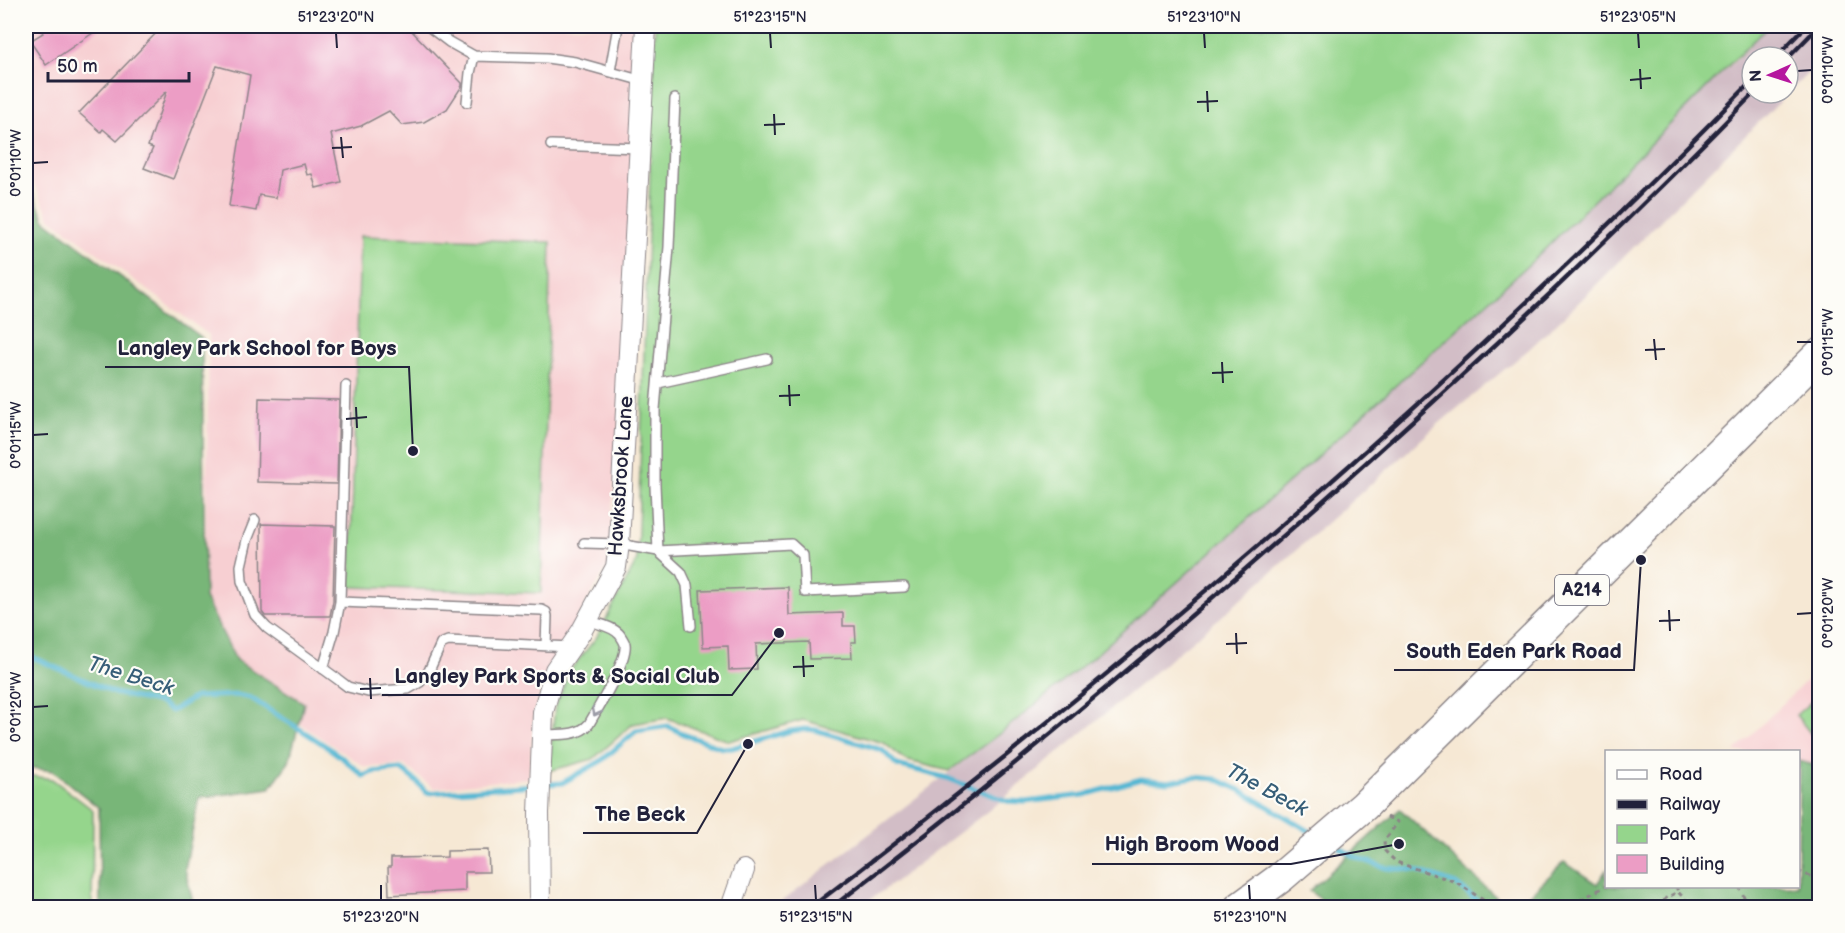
<svg xmlns="http://www.w3.org/2000/svg" width="1845" height="933" font-family="'Balsamiq Sans',sans-serif">
  <rect width="100%" height="100%" fill="#fdfcf7"/>
  <filter id="ink" filterUnits="userSpaceOnUse"><feTurbulence type="fractalNoise" baseFrequency=".0167" numOctaves="2"/><feDisplacementMap in="SourceGraphic" scale="12" xChannelSelector="R" yChannelSelector="G"/><feConvolveMatrix kernelMatrix="1 2 1 2 8 2 1 2 1" color-interpolation-filters="sRGB"/></filter>
  <filter id="wash" filterUnits="userSpaceOnUse"><feTurbulence type="fractalNoise" baseFrequency=".008" numOctaves="4" result="noise"/><feDisplacementMap in="SourceGraphic" scale="24" xChannelSelector="R" yChannelSelector="G"/><feGaussianBlur stdDeviation="1.35" result="paint"/><feColorMatrix in="noise" values="0 0 0 0 0 0 0 0 0 0 0 0 0 0 0 0 0 1.4 0 .05"/><feComposite in="paint" operator="in"/></filter>
  <g filter="url(#wash)">
    <rect width="100%" height="100%" fill="#f6e8d4"/>
    <path fill="#f7cfd2" d="M 26,26 L 649,26 L 608,565 L 548,669 L 534,712 L 529,778 L 434,788 L 404,765 L 365,767 L 249,690 L 203,688 L 209,335 L 50,218 L 26,167 Z
      M 1819,668 L 1819,809 L 1799,792 L 1798,752 L 1734,752 Z"/>
    <path fill="#d2bdc6" fill-rule="evenodd" d="M 1768,26 L 1819,26 L 1819,62 L 1578,303 L 1528,350 L 1442,421 L 1223,615 L 997,804 L 891,885 L 859,907 L 773,908 L 1003,731 L 1099,652 L 1307,466 L 1409,372 L 1738,58 ZM 1752,57 L 1788,57 L 1788,93 L 1752,93 Z"/>
    <path fill="#95d58c" stroke="#5c7c64" stroke-width="1.5" d="M 655,26 L 1768,26 L 1538,256 L 1307,466 L 1099,652 L 1003,731 L 949,771 L 905,760 L 884,743 L 803,720 L 729,741 L 667,718 L 633,724 L 593,759 L 549,771 L 555,706 L 572,668 L 596,638 L 637,560 Z
      M 360,236 L 551,242 L 541,593 L 350,587 Z
      M 1819,695 L 1819,744 L 1796,715 Z
      M 26,775 L 52,779 L 93,810 L 92,907 L 26,907 Z"/>
    <path fill="#78b678" stroke="#4d6c5a" stroke-width="1.5" d="M 26,180 L 45,220 L 202,338 L 205,598 L 236,660 L 304,703 L 289,762 L 270,788 L 199,798 L 185,869 L 194,907 L 100,907 L 99,808 L 53,771 L 26,767 Z
      M 1799,761 L 1813,765 L 1819,774 L 1819,907 L 1517,907 L 1564,862 L 1597,884 L 1606,870 L 1606,886 L 1798,886 Z
      M 1400,809 L 1507,907 L 1332,907 L 1309,891 Z"/>
    <g fill="none" stroke-linecap="round" stroke-linejoin="round">
      <path stroke="#54b7d3" stroke-width="5" d="M 26,656 L 30,656 L 114,693 L 160,703 L 172,711 L 195,697 L 237,695 L 251,698 C 286,722 333,746 363,776 L 373,772 L 401,769 L 417,782 L 427,793 L 562,783 L 601,761 L 636,731 L 668,726 L 686,735 L 722,748 L 732,748 L 790,731 L 805,729 L 816,730 L 882,750 L 897,765 L 947,778 L 1007,801 L 1025,802 L 1084,795 L 1141,779 L 1168,782 L 1194,777 L 1216,779 L 1242,791 L 1316,835
        M 1335,845 L 1355,857 L 1386,868 L 1416,870 L 1456,884 L 1486,908"/>
    </g>
    <g id="blocks">
      <path fill="#ec9dc5" d="M 39,26 L 103,26 L 46,65 L 30,41 L 43,33 Z
        M 163,26 L 407,26 L 462,83 L 462,86 L 447,109 L 424,122 L 402,125 L 389,111 L 361,126 L 331,134 L 341,182 L 316,188 L 312,174 L 307,175 L 304,164 L 280,170 L 276,198 L 259,195 L 256,211 L 229,206 L 250,75 L 217,66 L 173,179 L 144,168 L 153,148 L 148,146 L 167,91 L 117,141 L 103,129 L 101,132 L 79,113 Z
        M 259,398 L 339,400 L 337,484 L 257,482 Z
        M 261,524 L 335,526 L 333,601 L 330,616 L 265,616 L 262,612 Z
        M 788,587 L 789,615 L 843,613 L 843,626 L 855,626 L 856,642 L 851,642 L 852,658 L 810,659 L 809,642 L 756,644 L 757,669 L 729,670 L 728,646 L 703,647 L 700,590 Z
        M 488,850 L 489,872 L 465,872 L 465,891 L 389,895 L 388,867 L 391,867 L 391,858 L 447,857 L 447,851 Z"/>
    </g>
  </g>
  <g filter="url(#ink)">
    <use href="#blocks" fill-opacity="0" stroke="#8c8588" stroke-width="1.5"/>
    <g fill="none" stroke-linecap="round" stroke-linejoin="round">
      <defs>
        <path id="lane" d="M 428,26 L 449,42 L 474,56 L 547,58 L 575,62 L 643,81
          M 610,71 L 618,26
          M 675,99 L 669,247 L 655,409 L 655,485 L 658,551 L 681,572 L 687,585 L 691,626
          M 467,102 L 470,73 L 474,56
          M 551,145 L 640,148
          M 658,383 L 767,359
          M 255,520 L 247,540 L 241,566 L 242,581 L 255,615 L 267,628 L 336,678 L 348,687 L 368,692 L 408,689 L 420,682 L 428,673 L 441,644 L 448,641 L 570,647
          M 584,543 L 619,544 L 658,551 L 791,544 L 803,555 L 805,592 L 904,587
          M 340,602 L 542,610 L 546,612 L 547,616 L 546,646
          M 323,669 L 334,632 L 340,602 L 346,386
          M 542,735 C 558,734 578,737 589,724 C 598,708 628,660 625,644 C 624,641 622,638 620,635 C 613,626 597,624 587,620"/>
        <path id="street" d="M 540,908 L 539,813 L 543,712 L 555,670 L 581,632 L 616,567 L 619,544 L 646,26
          M 731,908 L 744,870"/>
        <path id="primary" d="M 1239,908 L 1280,878 L 1364,806 L 1820,354"/>
      </defs>
      <use href="#lane" stroke="#8c8588" stroke-width="12"/>
      <use href="#street" stroke="#8c8588" stroke-width="22"/>
      <use href="#primary" stroke="#8c8588" stroke-width="33"/>
      <path stroke="#8c8588" stroke-width="3" stroke-dasharray="4.5 4.5" stroke-linecap="butt" d="M 1387,817 L 1398,822 L 1384,841 L 1385,851 L 1396,862 L 1456,882 L 1495,908
        M 1798,871 L 1814,878 L 1820,883
        M 1676,886 L 1678,892
        M 1739,886 L 1749,908
        M 1565,908 L 1606,886
        M 1658,908 L 1666,898 L 1678,892 L 1694,908"/>
      <use href="#lane" stroke="#fff" stroke-width="9"/>
      <use href="#street" stroke="#fff" stroke-width="20"/>
      <use href="#primary" stroke="#fff" stroke-width="30"/>
      <path stroke="#22223b" stroke-width="4.5" d="M 1776,57 L 1806,26
        M 1788,58 L 1819,26
        M 810,908 C 1144,656 1459,380 1752,81
        M 831,908 C 1017,766 1195,616 1369,460 C 1501,342 1630,220 1754,93"/>
    </g>
    <defs><path id="oneway-chevron" d="M-2-3.5L2.5 0L-2 3.5" fill="none" stroke-width="1.6" stroke-linecap="round" stroke-linejoin="round" transform="scale(1.5)"/></defs>
    <use stroke="#9c9ca7" href="#oneway-chevron" transform="translate(596 712) rotate(118)"/>
  </g>
  <path fill="none" stroke="#22223b" stroke-width="2" d="M 336,33 L 337,48M 770,33 L 771,48M 1204,33 L 1205,48M 1638,33 L 1639,48M 1640,69 L 1641,89M 1797,71 L 1812,70M 1630,80 L 1651,78M 1207,91 L 1208,112M 1197,102 L 1218,101M 774,114 L 775,135M 764,125 L 785,124M 341,137 L 343,158M 332,148 L 352,147M 33,163 L 48,162M 1654,339 L 1656,360M 1797,342 L 1812,342M 1645,350 L 1665,349M 1222,362 L 1223,383M 1212,373 L 1233,372M 789,385 L 790,406M 779,396 L 800,395M 356,407 L 357,428M 346,419 L 367,417M 33,435 L 48,434M 1669,610 L 1670,631M 1797,614 L 1812,613M 1659,621 L 1680,620M 1236,633 L 1237,654M 1226,644 L 1247,643M 803,656 L 804,677M 793,667 L 814,666M 370,678 L 371,699M 360,689 L 381,688M 33,707 L 48,706M 381,885 L 381,900M 815,885 L 816,900M 1249,885 L 1250,900"/>
  <g text-anchor="middle" dominant-baseline="central" stroke-width="4.5" stroke-linejoin="round" paint-order="stroke">
    <rect fill="#fdfcf7" stroke="#646373" stroke-width="1.5" x="1555" y="575" width="54" height="30" rx="4.5"/>
    <g font-size="18" font-weight="bold" fill="#22223b">
      <text x="1582" y="590">A214</text>
    </g>
    <g font-size="20" fill="#22223b" stroke="#fdfcf7">
      <text transform="translate(621 476) rotate(-86)">Hawksbrook Lane</text>
    </g>
    <g font-size="21" font-style="italic" fill="#365e78" stroke="#fdfcf7">
      <text transform="translate(131 676) rotate(17)">The Beck</text>
      <text transform="translate(1267 790) rotate(28)">The Beck</text>
    </g>
  </g>
  <path fill="none" stroke="#22223b" stroke-width="2" d="M413 451L409 367H105M1641 560L1634 670H1394M779 633L732 695H382M748 744L697 833H583M1399 844L1291 864H1092"/>
  <g fill="#22223b" stroke="#fdfcf7" stroke-width="2">
    <circle cx="413" cy="451" r="6"/>
    <circle cx="1641" cy="560" r="6"/>
    <circle cx="779" cy="633" r="6"/>
    <circle cx="748" cy="744" r="6"/>
    <circle cx="1399" cy="844" r="6"/>
  </g>
  <g font-size="21" text-anchor="middle" font-weight="bold" fill="#22223b" stroke="#fdfcf7" stroke-width="4.5" stroke-linejoin="round" paint-order="stroke">
    <text x="257" y="355">Langley Park School for Boys</text>
    <text x="1514" y="658">South Eden Park Road</text>
    <text x="557" y="683">Langley Park Sports &amp; Social Club</text>
    <text x="640" y="821">The Beck</text>
    <text x="1192" y="851">High Broom Wood</text>
  </g>
  <rect width="1845" height="933" fill="none" stroke="#fdfcf7" stroke-width="66"/>
  <rect x="1605" y="750" width="195" height="138" fill="#fdfcf7" stroke="#a5a5ac" stroke-width="1.5"/>
  <rect x="1617" y="770" width="30" height="9" fill="#ffffff" stroke="#a5a5ac" stroke-width="1.5"/>
  <text x="1659" y="780" font-size="18" fill="#22223b">Road</text>
  <rect x="1617" y="800" width="30" height="9" fill="#22223b" stroke="#a5a5ac" stroke-width="1.5"/>
  <text x="1659" y="810" font-size="18" fill="#22223b">Railway</text>
  <rect x="1617" y="825" width="30" height="18" fill="#95d58c" stroke="#a5a5ac" stroke-width="1.5"/>
  <text x="1659" y="840" font-size="18" fill="#22223b">Park</text>
  <rect x="1617" y="855" width="30" height="18" fill="#ec9dc5" stroke="#a5a5ac" stroke-width="1.5"/>
  <text x="1659" y="870" font-size="18" fill="#22223b">Building</text>
  <g transform="translate(1770 75) rotate(267)"><circle r="28" fill="#fdfcf7" stroke="#a5a5ac" stroke-width="1.5"/>
  <path d="M0-4.5L10 22L0 15L-10 22Z" fill="#b5179e"/>
  <text y="-9" font-size="16" font-weight="bold" text-anchor="middle" fill="#22223b">N</text>
  </g>
  <path d="M48 72v9h141v-9" fill="none" stroke="#22223b" stroke-width="3"/>
  <text x="57" y="72" font-size="18" fill="#22223b" stroke="#fdfcf7" stroke-width="4.5" paint-order="stroke">50 m</text>
  <rect x="33" y="33" width="1779" height="867" fill="none" stroke="#22223b" stroke-width="2"/>
  <g font-size="15" text-anchor="middle" fill="#22223b">
    <text x="336" y="22">51°23'20"N</text>
    <text x="770" y="22">51°23'15"N</text>
    <text x="1204" y="22">51°23'10"N</text>
    <text x="1638" y="22">51°23'05"N</text>
    <text transform="translate(1828 70) rotate(-90)" y="5">0°01'10"W</text>
    <text transform="translate(16 163) rotate(-90)" y="5">0°01'10"W</text>
    <text transform="translate(1828 342) rotate(-90)" y="5">0°01'15"W</text>
    <text transform="translate(16 435) rotate(-90)" y="5">0°01'15"W</text>
    <text transform="translate(1828 613) rotate(-90)" y="5">0°01'20"W</text>
    <text transform="translate(16 707) rotate(-90)" y="5">0°01'20"W</text>
    <text x="381" y="922">51°23'20"N</text>
    <text x="816" y="922">51°23'15"N</text>
    <text x="1250" y="922">51°23'10"N</text>
  </g>
</svg>
